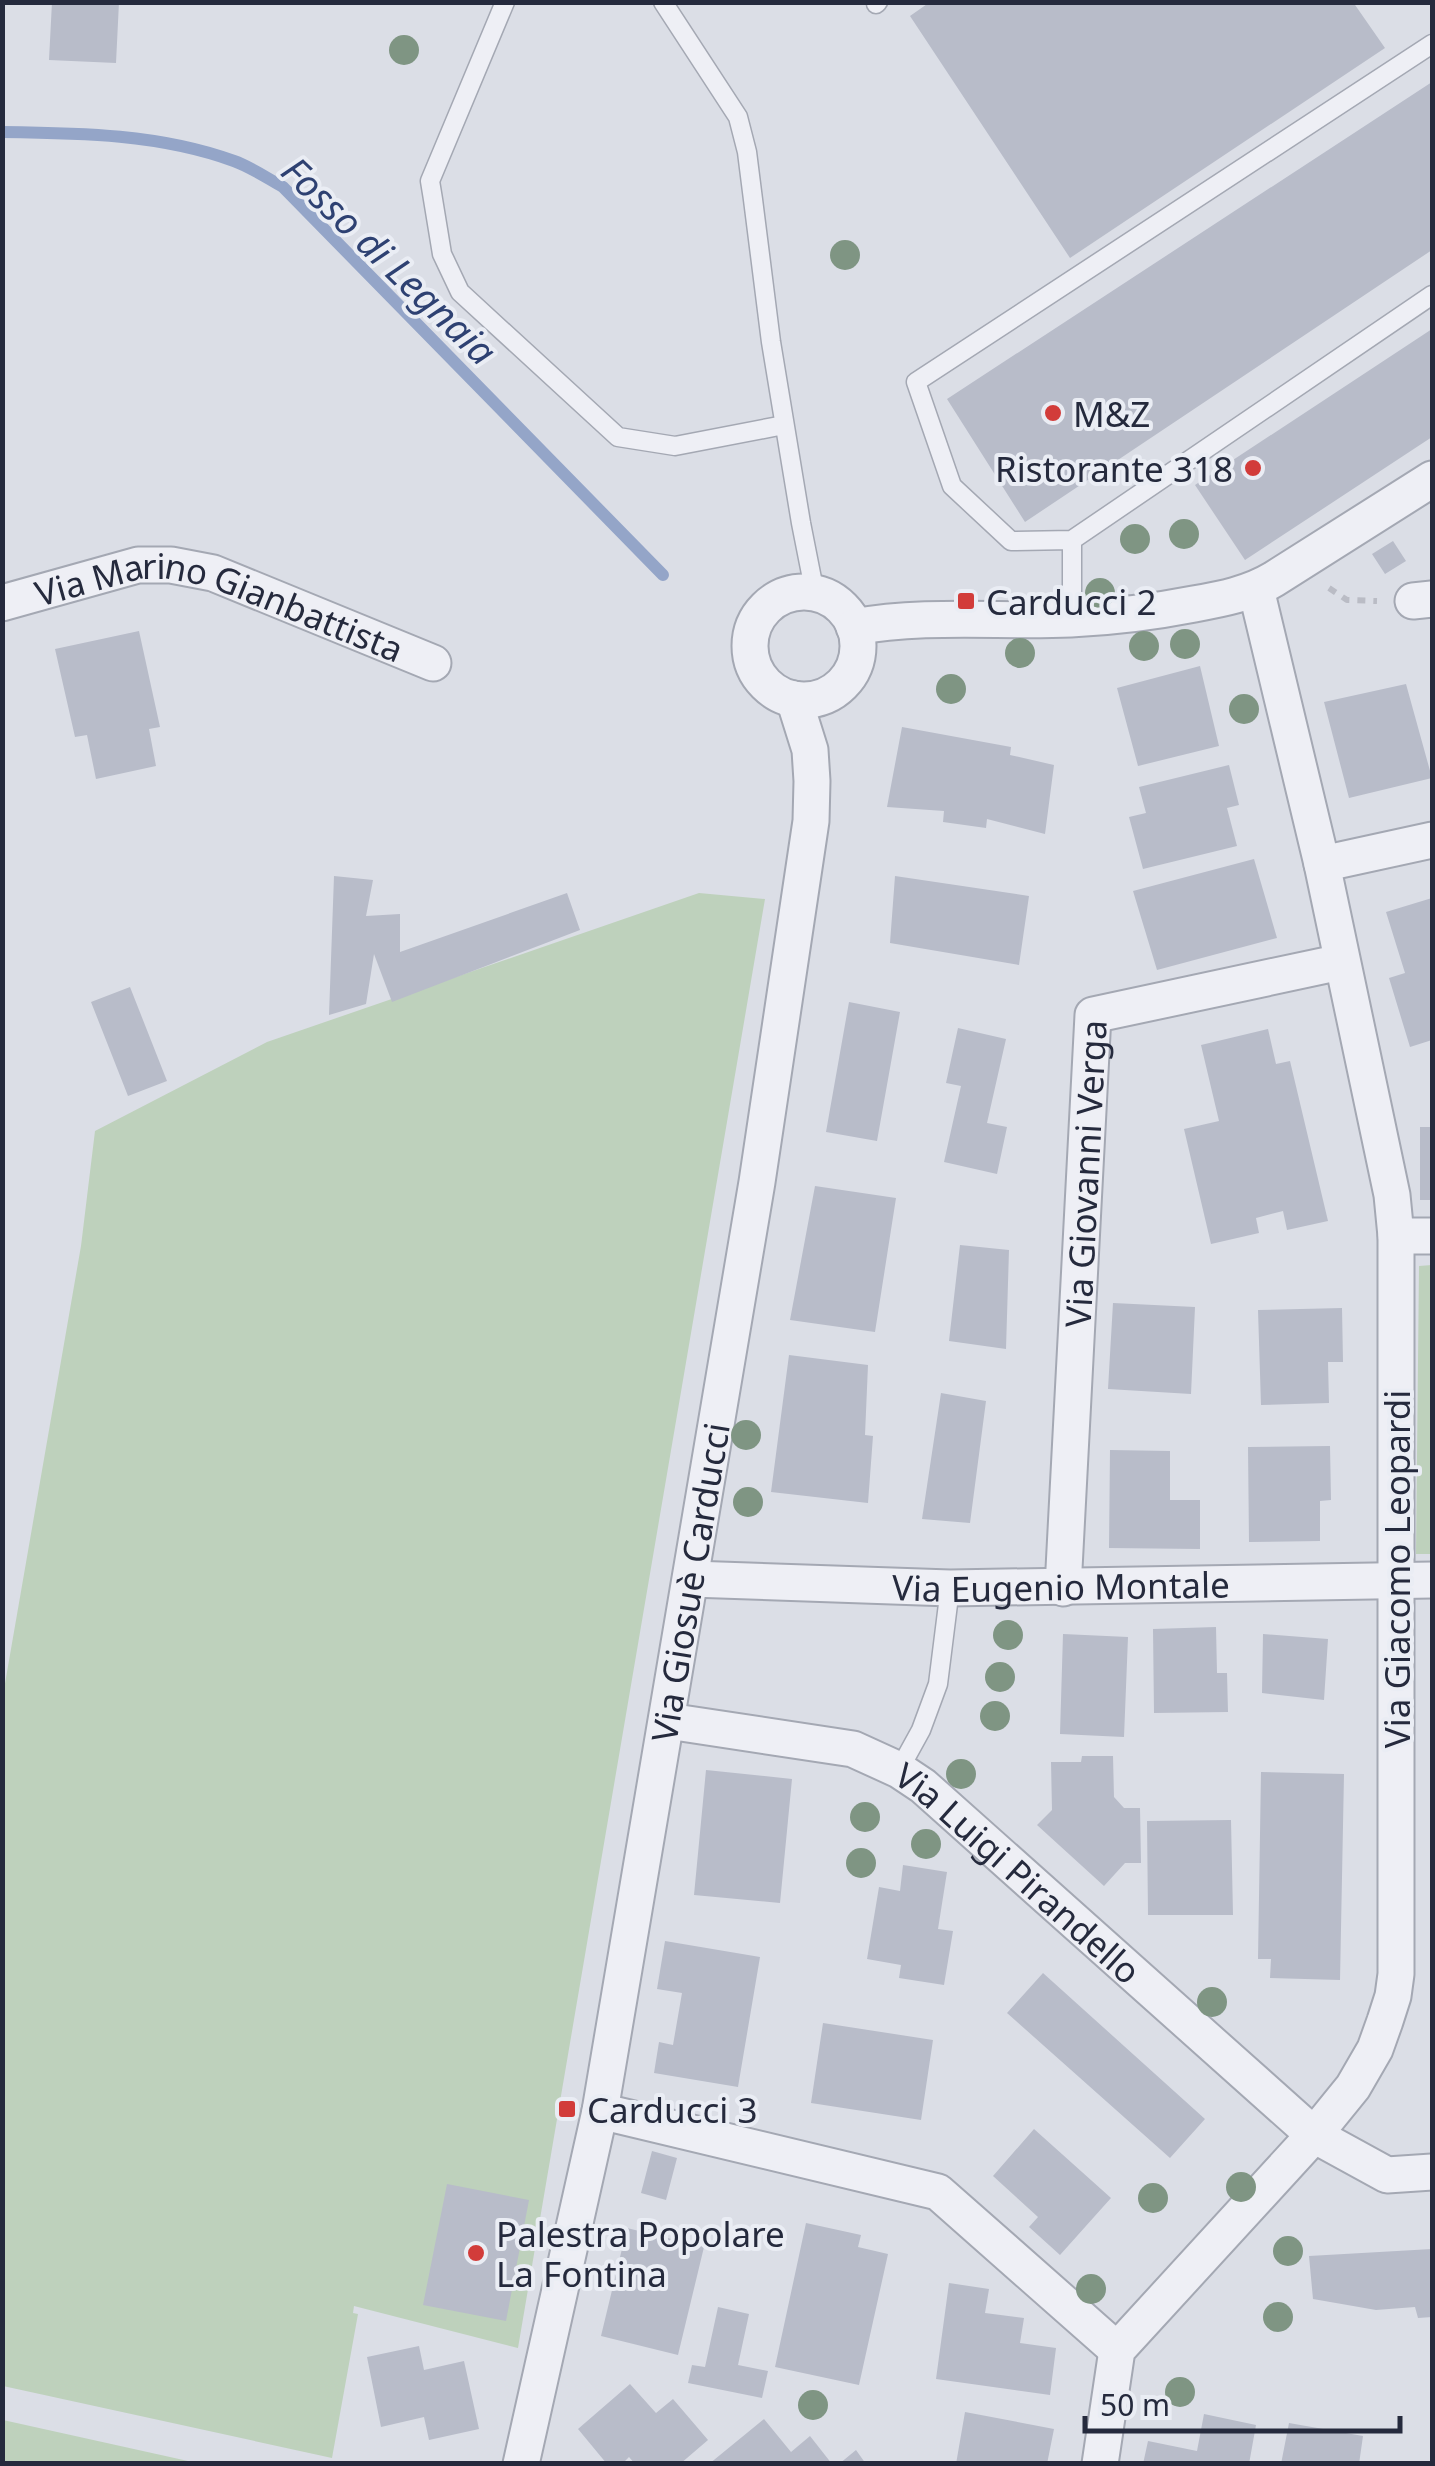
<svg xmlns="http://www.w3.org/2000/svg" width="1435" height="2466" font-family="'Noto Sans',sans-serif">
  <rect width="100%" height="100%" fill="#dbdee6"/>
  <path fill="#bed1bc" d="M 699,893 L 765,899 L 518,2348 L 354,2306 L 353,2313 L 358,2314 L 332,2458 L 3,2386 L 3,1695 L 81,1246 L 95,1131 L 267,1042 Z
    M 1432,1265 L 1432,1554 L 1416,1554 L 1419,1266 Z
    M 3,2420 L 197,2463 L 3,2463 Z"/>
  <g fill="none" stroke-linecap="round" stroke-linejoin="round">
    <path stroke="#94a5c8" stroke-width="12" d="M 2,132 C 81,133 160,134 234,161 C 251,167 267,178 283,187 L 663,575"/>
  </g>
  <path fill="#b8bcc9" d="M 52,2 L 119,2 L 116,63 L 49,60 Z
    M 930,2 L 1353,2 L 1385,48 L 1070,258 L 910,16 Z
    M 1432,82 L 1432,250 L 1025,522 L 947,399 Z
    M 1432,329 L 1432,437 L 1245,560 L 1195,485 Z
    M 1393,541 L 1406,561 L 1385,574 L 1372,554 Z
    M 139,631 L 160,727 L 149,729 L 156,766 L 96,779 L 87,735 L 75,737 L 55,649 Z
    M 1200,666 L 1219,746 L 1138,766 L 1117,688 Z
    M 1406,684 L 1432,778 L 1349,798 L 1324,702 Z
    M 902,727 L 1011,747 L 1010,755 L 1054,765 L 1045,834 L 987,819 L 986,828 L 943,822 L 944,811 L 887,807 Z
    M 1229,765 L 1239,805 L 1227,808 L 1237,846 L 1143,869 L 1129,817 L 1146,813 L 1139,787 Z
    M 1254,859 L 1277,938 L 1157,970 L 1133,891 Z
    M 334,876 L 373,880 L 366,916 L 400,914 L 400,952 L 567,893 L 580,930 L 392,1002 L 374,954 L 366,1004 L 329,1015 Z
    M 895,876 L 1029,896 L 1019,965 L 890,943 Z
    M 1432,898 L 1432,1040 L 1410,1047 L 1389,978 L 1405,973 L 1386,912 Z
    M 130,987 L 167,1081 L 128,1096 L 91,1002 Z
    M 849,1002 L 900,1012 L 877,1141 L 826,1132 Z
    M 958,1028 L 1006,1039 L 987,1123 L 1007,1127 L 997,1174 L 944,1162 L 961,1086 L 946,1083 Z
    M 1268,1029 L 1276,1064 L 1290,1061 L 1328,1221 L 1287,1230 L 1283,1211 L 1256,1218 L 1259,1233 L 1211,1244 L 1184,1129 L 1219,1121 L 1201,1045 Z
    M 1420,1127 L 1432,1127 L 1432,1200 L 1420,1200 Z
    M 815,1186 L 896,1198 L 875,1332 L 790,1320 Z
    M 960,1245 L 1009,1250 L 1006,1349 L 949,1341 Z
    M 1113,1303 L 1195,1307 L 1191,1394 L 1108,1389 Z
    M 1342,1308 L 1343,1362 L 1328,1362 L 1329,1403 L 1261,1405 L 1258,1310 Z
    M 789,1355 L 868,1365 L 865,1435 L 873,1436 L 868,1503 L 771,1492 Z
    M 941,1393 L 986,1401 L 970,1523 L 922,1519 Z
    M 1330,1446 L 1331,1500 L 1320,1501 L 1320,1541 L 1249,1542 L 1248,1447 Z
    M 1110,1450 L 1170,1451 L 1170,1500 L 1200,1500 L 1200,1549 L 1109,1548 Z
    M 1216,1627 L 1217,1673 L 1227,1673 L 1228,1712 L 1154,1713 L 1153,1629 Z
    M 1063,1634 L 1128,1637 L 1124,1737 L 1060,1734 Z
    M 1263,1634 L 1328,1639 L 1324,1700 L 1262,1693 Z
    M 1082,1756 L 1113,1756 L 1114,1797 L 1124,1808 L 1140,1808 L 1141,1863 L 1125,1863 L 1104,1886 L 1037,1825 L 1052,1810 L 1051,1762 L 1081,1762 Z
    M 706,1770 L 792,1779 L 780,1903 L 694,1895 Z
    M 1261,1772 L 1344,1774 L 1340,1980 L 1270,1978 L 1271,1959 L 1258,1959 Z
    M 1231,1820 L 1233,1915 L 1148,1915 L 1147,1821 Z
    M 903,1865 L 947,1872 L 938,1929 L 953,1931 L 944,1985 L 899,1978 L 901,1965 L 867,1959 L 879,1887 L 900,1891 Z
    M 665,1941 L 760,1957 L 738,2087 L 654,2073 L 659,2042 L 673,2045 L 682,1993 L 657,1989 Z
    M 1043,1973 L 1205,2119 L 1170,2158 L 1007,2013 Z
    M 823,2023 L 933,2040 L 921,2120 L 811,2103 Z
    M 1034,2129 L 1111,2198 L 1060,2255 L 1029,2227 L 1038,2217 L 993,2176 Z
    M 652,2151 L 677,2158 L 666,2200 L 641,2193 Z
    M 447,2184 L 529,2200 L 506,2321 L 423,2305 Z
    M 806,2223 L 861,2235 L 858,2247 L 888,2254 L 859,2385 L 775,2367 Z
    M 627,2228 L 704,2247 L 678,2355 L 601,2336 Z
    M 1432,2249 L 1432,2317 L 1418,2318 L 1415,2307 L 1376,2310 L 1313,2299 L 1309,2256 Z
    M 949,2283 L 989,2289 L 985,2313 L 1024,2318 L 1020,2343 L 1056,2348 L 1050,2395 L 936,2379 Z
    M 718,2307 L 749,2314 L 738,2365 L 768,2371 L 762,2398 L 688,2383 L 692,2365 L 705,2367 Z
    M 419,2346 L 424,2370 L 464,2361 L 479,2429 L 429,2440 L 424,2417 L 381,2427 L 367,2357 Z
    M 630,2384 L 656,2413 L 673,2399 L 708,2440 L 680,2464 L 635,2464 L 629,2457 L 622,2464 L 607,2464 L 578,2429 Z
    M 965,2412 L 1054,2429 L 1047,2464 L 956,2464 Z
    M 1204,2414 L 1256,2425 L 1249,2464 L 1143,2464 L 1148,2441 L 1197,2451 Z
    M 764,2419 L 791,2452 L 810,2436 L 832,2464 L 709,2464 Z
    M 1289,2423 L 1363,2436 L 1359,2464 L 1281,2464 Z
    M 856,2450 L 866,2464 L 839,2464 Z"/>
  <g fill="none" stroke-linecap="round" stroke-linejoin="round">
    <defs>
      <path id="lane" d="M 505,2 L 430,181 L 442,254 L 460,292 L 618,437 L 675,446 L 784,425
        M 663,2 L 738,117 L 747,152 L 771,342 L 801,523 L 815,594
        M 876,4 L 878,2
        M 1432,44 L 916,382 L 952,486 L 1011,541 L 1072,540 L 1432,295
        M 1072,540 L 1072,619
        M 899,1770 L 921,1730 L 938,1684 L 950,1588"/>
      <g id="street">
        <circle cx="804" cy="646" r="54"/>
        <path d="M 1413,601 L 1432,599"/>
        <path id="s1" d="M 2,603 L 138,565 L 171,565 L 213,573 L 433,663"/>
        <path d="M 854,627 C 926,614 999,622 1071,619 C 1112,617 1153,612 1194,604 C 1222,599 1249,594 1274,579 L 1432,479"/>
        <path d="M 1322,864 L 1432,840"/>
        <path d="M 1396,1236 L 1432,1236"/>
        <path id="s2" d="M 691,1579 L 950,1588 L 1432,1580"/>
        <path id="s3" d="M 1063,1588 L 1093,1015 L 1341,962"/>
        <path id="s4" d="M 668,1721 L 853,1749 L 899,1770 L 923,1786 L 1314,2135 L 1387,2175 L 1432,2172"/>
        <path d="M 600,2111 L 938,2192 L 1117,2350"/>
        <path id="s5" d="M 521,2464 L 600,2111 L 757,1182 L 811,821 L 812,781 L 810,750 L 794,699"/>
        <path d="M 1100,2464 L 1117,2350 L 1314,2135 L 1353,2087 L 1375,2049 L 1385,2021 L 1393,1996 L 1396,1974 L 1396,1236 L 1392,1195 L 1322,864 L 1256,589"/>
      </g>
    </defs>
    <use href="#lane" stroke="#a4a8b3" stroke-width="21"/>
    <use href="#street" stroke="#a4a8b3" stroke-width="39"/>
    <path stroke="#babcc5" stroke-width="6" stroke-dasharray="8 8" stroke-linecap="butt" d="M 1329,588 L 1347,600 L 1377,601"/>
    <use href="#lane" stroke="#eeeff5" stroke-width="18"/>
    <use href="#street" stroke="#eeeff5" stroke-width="35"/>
  </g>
  <g fill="#7f9583">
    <circle cx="404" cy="50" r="15"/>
    <circle cx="845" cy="255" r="15"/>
    <circle cx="1184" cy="534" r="15"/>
    <circle cx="1135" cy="539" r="15"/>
    <circle cx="1100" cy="593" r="15"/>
    <circle cx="1185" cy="644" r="15"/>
    <circle cx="1144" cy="646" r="15"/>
    <circle cx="1020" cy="653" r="15"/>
    <circle cx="951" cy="689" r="15"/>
    <circle cx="1244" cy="709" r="15"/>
    <circle cx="746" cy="1435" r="15"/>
    <circle cx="748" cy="1502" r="15"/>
    <circle cx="1008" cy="1635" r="15"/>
    <circle cx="1000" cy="1677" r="15"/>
    <circle cx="995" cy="1716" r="15"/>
    <circle cx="961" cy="1774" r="15"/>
    <circle cx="865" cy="1817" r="15"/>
    <circle cx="926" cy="1844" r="15"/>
    <circle cx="861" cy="1863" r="15"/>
    <circle cx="1212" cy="2002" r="15"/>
    <circle cx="1241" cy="2187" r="15"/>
    <circle cx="1153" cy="2198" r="15"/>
    <circle cx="1288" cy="2251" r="15"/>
    <circle cx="1091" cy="2289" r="15"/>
    <circle cx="1278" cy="2317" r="15"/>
    <circle cx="1180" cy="2392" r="15"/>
    <circle cx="813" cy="2405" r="15"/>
  </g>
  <g fill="#d23c3a" stroke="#eaedf4" stroke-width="4">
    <circle cx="1053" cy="413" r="10"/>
    <circle cx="1253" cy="468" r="10"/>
    <rect x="956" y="591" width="20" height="20" rx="5"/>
    <rect x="557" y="2099" width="20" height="20" rx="5"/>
    <circle cx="476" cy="2253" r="10"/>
  </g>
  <g text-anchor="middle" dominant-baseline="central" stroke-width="8" stroke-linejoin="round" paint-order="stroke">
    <g font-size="35" fill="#252a3d" stroke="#eaedf4" text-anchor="start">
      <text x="1073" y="413">M&amp;Z</text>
      <text x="1233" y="468" text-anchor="end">Ristorante 318</text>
      <text x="986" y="601">Carducci 2</text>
      <text x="587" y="2109">Carducci 3</text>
      <text x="496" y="2233">Palestra Popolare<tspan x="496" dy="40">La Fontina</tspan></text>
    </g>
    <g font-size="35" fill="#252a3d" stroke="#eaedf4">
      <text stroke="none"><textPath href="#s1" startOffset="228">Via Marino Gianbattista</textPath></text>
      <text stroke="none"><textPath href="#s3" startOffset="415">Via Giovanni Verga</textPath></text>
      <text transform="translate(1396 1569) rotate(-90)">Via Giacomo Leopardi</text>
      <text stroke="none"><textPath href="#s5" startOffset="898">Via Giosuè Carducci</textPath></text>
      <text stroke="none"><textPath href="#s2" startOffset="370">Via Eugenio Montale</textPath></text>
      <text stroke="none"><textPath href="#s4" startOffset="395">Via Luigi Pirandello</textPath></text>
    </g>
    <g font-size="38" font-style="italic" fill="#2e4172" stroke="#eaedf4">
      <text transform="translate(390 260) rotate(44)">Fosso di Legnaia</text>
    </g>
  </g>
  <rect width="1435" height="2466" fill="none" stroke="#252a3d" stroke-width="10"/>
  <path d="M1085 2416v15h315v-15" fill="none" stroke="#252a3d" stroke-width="5"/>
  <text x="1100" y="2416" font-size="30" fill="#252a3d" stroke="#eaedf4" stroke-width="8" paint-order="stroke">50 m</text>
</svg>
